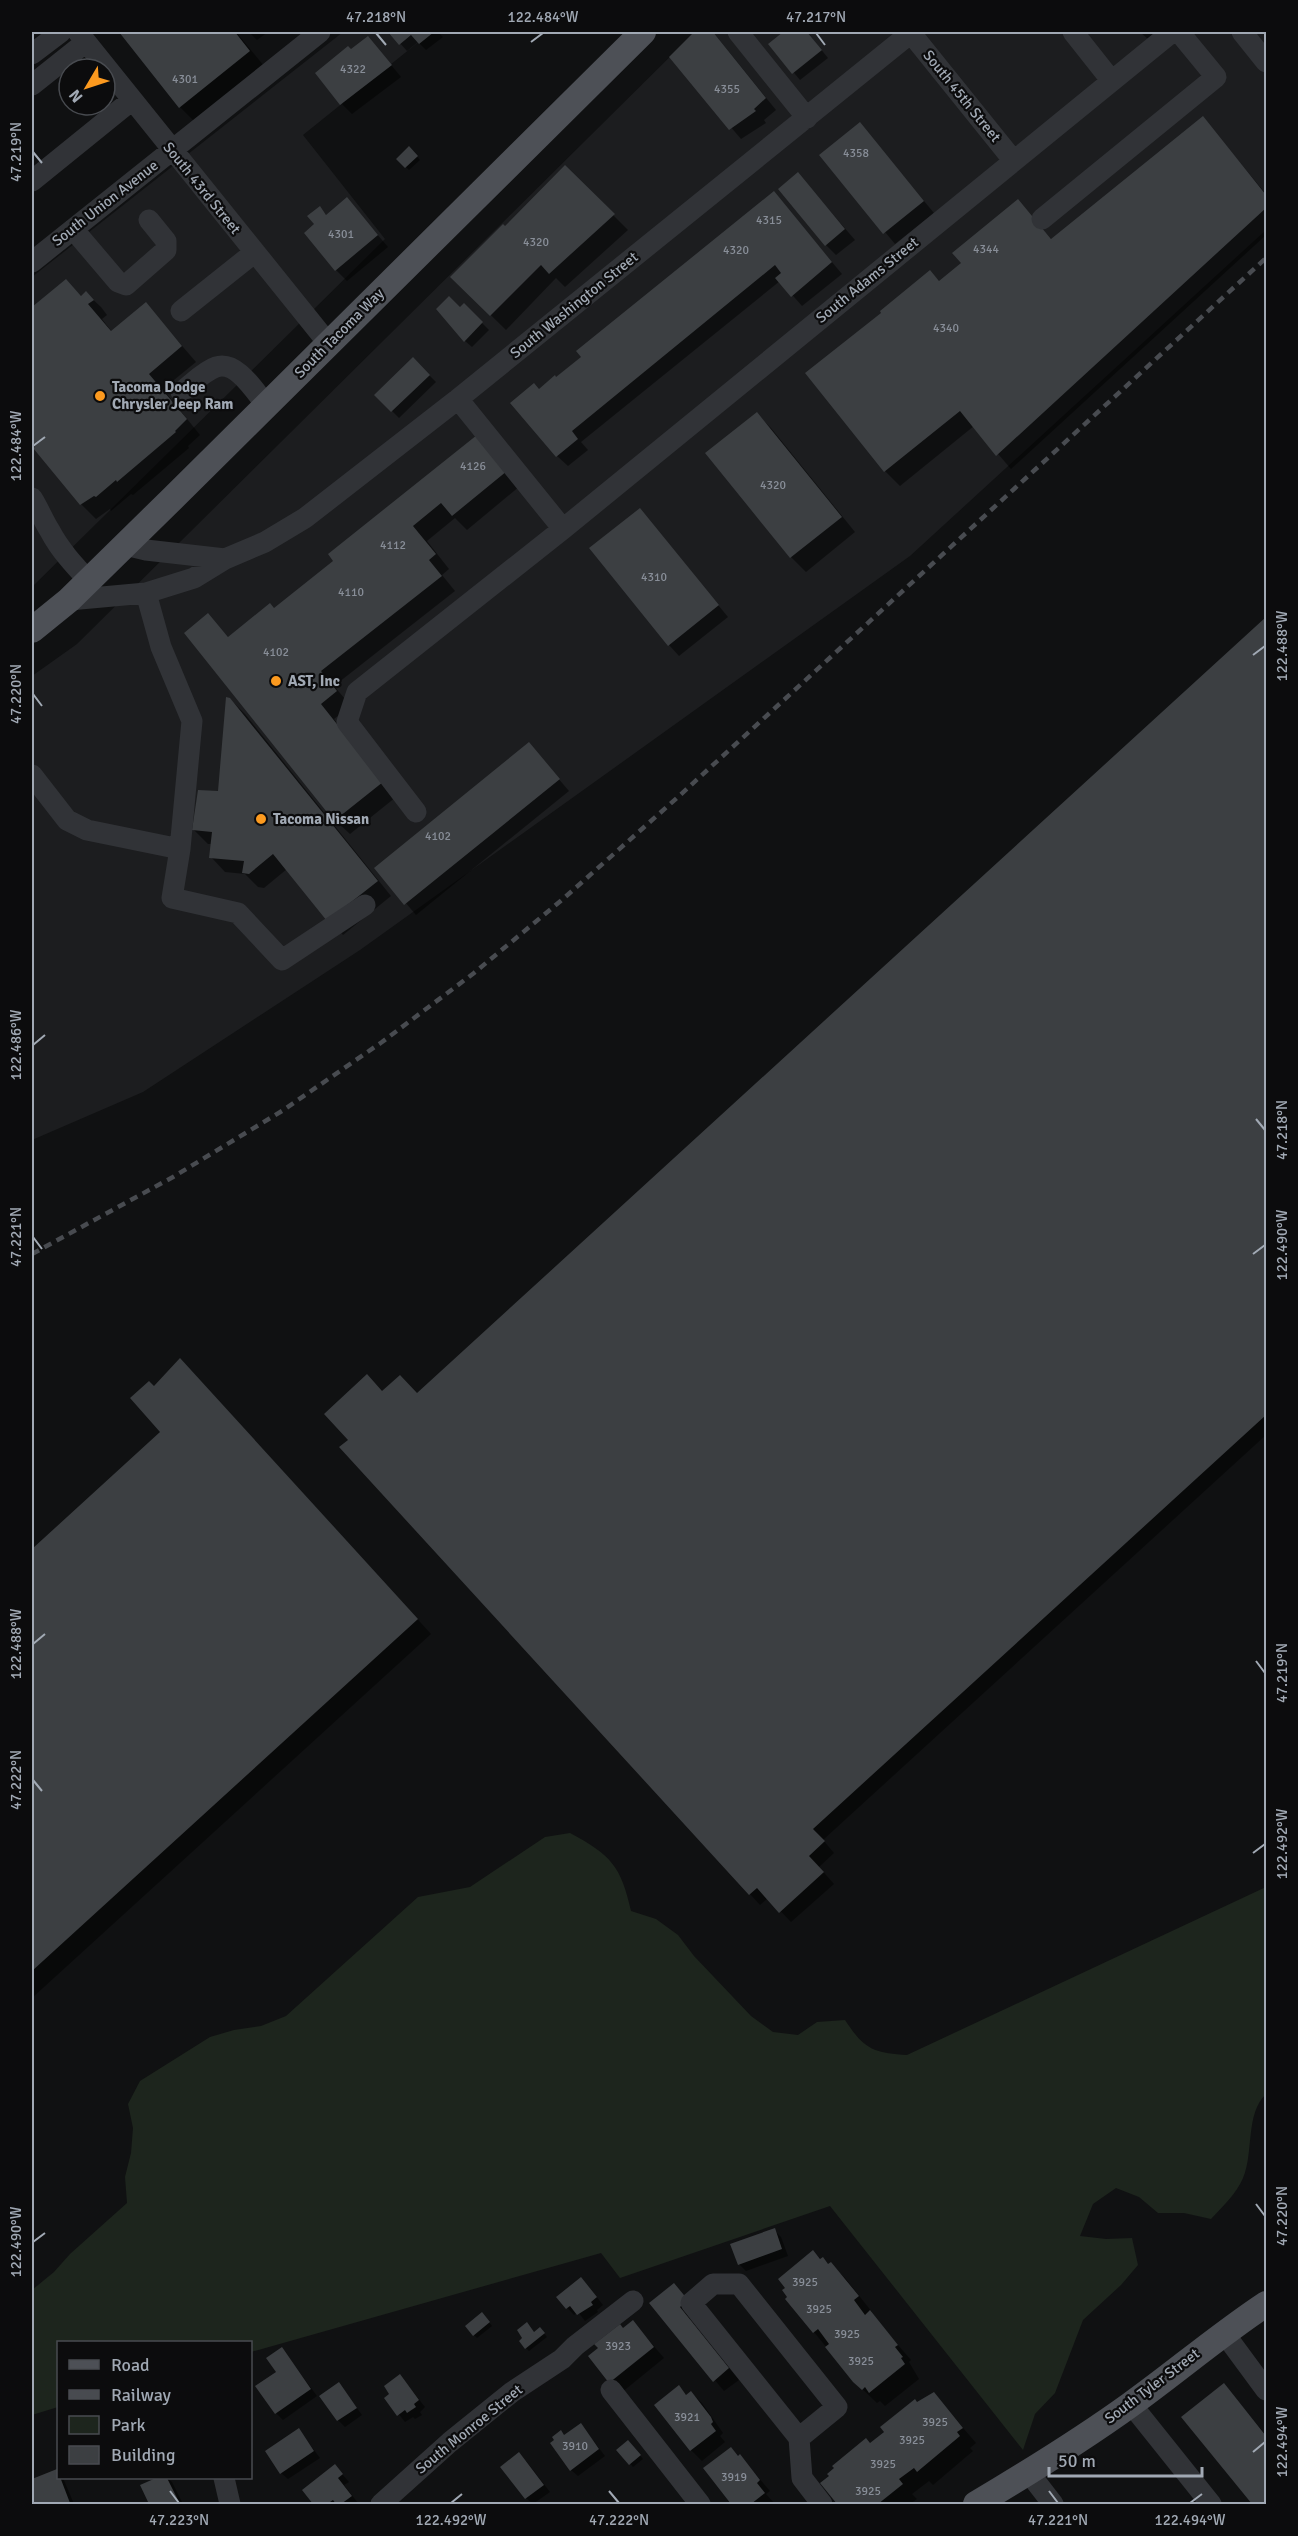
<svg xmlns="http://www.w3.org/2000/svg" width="1298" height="2536" font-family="Signika,sans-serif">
  <rect width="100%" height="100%" fill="#101112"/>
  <path fill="#1c1d1f" d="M 343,32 L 431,32 L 303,135 L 385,239 L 32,587 L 32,277 Z
    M 695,32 L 1266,32 L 1266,230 L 910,556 L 360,950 L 143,1092 L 32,1140 L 32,676 L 77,644 Z"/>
  <path fill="#1d251d" d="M 570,1833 C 611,1855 621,1866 631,1911 L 656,1919 L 678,1935 L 694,1956 L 751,2016 L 773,2032 L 798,2035 L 817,2022 L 845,2020 C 864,2049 873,2053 907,2055 L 1266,1887 L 1266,2094 C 1245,2114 1254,2153 1243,2178 C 1237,2193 1222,2207 1211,2219 L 1184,2213 L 1158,2213 L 1139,2197 L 1116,2188 L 1093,2204 L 1080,2236 L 1106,2239 L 1132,2238 L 1138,2265 L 1121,2285 L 1083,2320 L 1055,2393 L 1035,2414 L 1023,2450 L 830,2206 L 620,2278 L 601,2253 L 251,2352 L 250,2342 L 58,2342 L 58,2407 L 32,2415 L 32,2290 L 54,2272 L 70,2254 L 127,2203 L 125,2177 L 131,2153 L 133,2128 L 128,2104 L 140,2081 L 210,2037 L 234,2030 L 261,2026 L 286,2016 L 418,1897 L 470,1887 L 545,1837 Z"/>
  <path fill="#0007" d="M 120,32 L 236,32 L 264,66 L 194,121 L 180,107 Z
    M 249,32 L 268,32 L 257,40 Z
    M 390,32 L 438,32 L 443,37 L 426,50 L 418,42 L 407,51 Z
    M 696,32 L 713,32 L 776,110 L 764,120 L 766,123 L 741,139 L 671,57 Z
    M 786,32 L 807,32 L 828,58 L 800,80 L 770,44 Z
    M 1140,32 L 1158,32 L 1149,40 Z
    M 378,49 L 401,77 L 352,114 L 342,104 Z
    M 1203,118 L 1266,194 L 1266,235 L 1011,469 L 974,426 L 900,486 L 885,471 L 807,373 L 883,313 L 930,272 L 940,282 L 963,263 L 1018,201 L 1052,240 Z
    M 860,124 L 934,213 L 895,244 L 821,155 Z
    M 409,148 L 420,160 L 409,170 L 398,159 Z
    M 565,167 L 628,230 L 565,287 L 556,278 L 506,330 L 452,277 L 505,228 Z
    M 798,174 L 855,240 L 836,255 L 826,245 Z
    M 774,193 L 842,274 L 802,306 L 780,281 L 581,442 L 588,450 L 568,466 L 557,456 L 539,390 L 583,357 Z
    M 347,199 L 388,247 L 347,281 L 336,270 L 316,224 L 319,208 L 327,216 Z
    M 66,281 L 82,297 L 86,293 L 101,307 L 107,315 L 102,319 L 112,332 L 146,304 L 196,362 L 163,389 L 200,435 L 188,446 L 189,448 L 133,495 L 131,494 L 111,511 L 110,509 L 96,519 L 81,504 L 32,441 L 32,309 Z
    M 464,305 L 489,330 L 472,347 L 465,341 L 460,309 Z
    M 413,359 L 436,382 L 399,418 L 376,395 Z
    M 757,414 L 771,428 L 855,532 L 806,572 L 791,557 L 707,454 Z
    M 477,437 L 520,486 L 467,530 L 455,518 L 427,541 L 449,569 L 442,575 L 455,591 L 334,686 L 351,706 L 334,719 L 396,797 L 350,834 L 335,820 L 208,615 L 229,638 L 274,610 L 335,561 Z
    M 640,510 L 728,617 L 679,656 L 669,645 Z
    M 1266,619 L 1266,1435 L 823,1840 L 834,1853 L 819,1867 L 834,1884 L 791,1922 L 768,1898 L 760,1905 L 750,1894 L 350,1440 L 383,1392 L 417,1395 Z
    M 230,699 L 245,714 L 391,896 L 343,935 L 287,869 L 264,888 L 258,887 L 245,874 L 225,872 L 211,857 L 212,844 L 208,844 L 193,829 L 219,793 Z
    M 529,744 L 569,791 L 416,915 L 376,868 Z
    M 194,1374 L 431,1634 L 32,1998 L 32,1551 L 162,1432 L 154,1387 Z
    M 774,2230 L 781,2237 L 788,2256 L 746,2271 L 739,2264 Z
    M 813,2252 L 829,2266 L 831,2264 L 845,2278 L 872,2312 L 870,2313 L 911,2360 L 909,2362 L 919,2379 L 885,2406 L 880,2401 L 877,2403 L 854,2381 L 787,2299 Z
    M 674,2285 L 698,2312 L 689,2319 L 739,2380 L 724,2391 L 651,2304 Z
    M 588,2286 L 603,2305 L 597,2310 L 598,2312 L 585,2321 L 578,2312 L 574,2315 L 558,2298 Z
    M 485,2317 L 492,2326 L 477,2338 L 474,2335 Z
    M 633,2322 L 664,2358 L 621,2393 L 610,2382 L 623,2330 Z
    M 540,2329 L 547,2337 L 529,2351 L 526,2348 Z
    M 282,2349 L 317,2396 L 283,2420 L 276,2413 L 278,2373 Z
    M 406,2383 L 425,2407 L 420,2412 L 422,2415 L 415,2419 L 413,2417 L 405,2422 L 386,2398 Z
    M 339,2384 L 362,2415 L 345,2427 L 338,2420 Z
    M 1224,2385 L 1266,2435 L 1266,2504 L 1254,2504 L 1183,2417 Z
    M 679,2387 L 687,2396 L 691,2393 L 702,2403 L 723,2433 L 720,2436 L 725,2442 L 702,2461 L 691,2450 Z
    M 934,2394 L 976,2443 L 970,2448 L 973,2451 L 933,2485 L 929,2481 L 912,2494 L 917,2499 L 910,2504 L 839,2504 L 822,2484 L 917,2404 Z
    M 581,2425 L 605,2456 L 578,2476 L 571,2470 Z
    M 299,2430 L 320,2458 L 288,2479 L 281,2473 Z
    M 631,2445 L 643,2459 L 633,2467 L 619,2450 Z
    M 740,2456 L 770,2491 L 766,2494 L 775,2504 L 733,2504 L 705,2469 Z
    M 526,2461 L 550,2492 L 533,2504 L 526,2498 Z
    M 335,2466 L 349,2482 L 344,2485 L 358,2503 L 356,2504 L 315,2504 L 304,2490 Z
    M 56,2471 L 58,2478 L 63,2478 L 74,2504 L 32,2504 L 32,2481 Z
    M 159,2478 L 167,2478 L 172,2482 L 183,2504 L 152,2504 L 142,2486 Z"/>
  <path fill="#3c3f42" d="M 119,32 L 235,32 L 250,51 L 179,108 Z
    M 388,32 L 434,32 L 419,44 L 411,35 L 399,45 Z
    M 694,32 L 713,32 L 766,98 L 754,109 L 756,111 L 729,130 L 669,57 Z
    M 783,32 L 807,32 L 822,50 L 792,74 L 768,44 Z
    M 368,36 L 392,65 L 340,105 L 315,73 L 348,46 L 351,49 Z
    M 1203,116 L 1266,195 L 1266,208 L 996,456 L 960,411 L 884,472 L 805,373 L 881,313 L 880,311 L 930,270 L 939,281 L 961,263 L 952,253 L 1018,199 L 1051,239 Z
    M 860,122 L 924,201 L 883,234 L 819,155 Z
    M 409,146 L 418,156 L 405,168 L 396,159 Z
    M 565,165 L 615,214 L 549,274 L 541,265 L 490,316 L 450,277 L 503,224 L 505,226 Z
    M 798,172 L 845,229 L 825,246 L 778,189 Z
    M 774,191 L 832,262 L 791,297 L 775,278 L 781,273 L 775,265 L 572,431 L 578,439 L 556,457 L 510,403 L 534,383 L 539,389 L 555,375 L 556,377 L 581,357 L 576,351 Z
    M 347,197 L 378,235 L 335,271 L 304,233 L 314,224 L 307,216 L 320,206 L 326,215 Z
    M 66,279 L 81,296 L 86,291 L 94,300 L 88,304 L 111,331 L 146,302 L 182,346 L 149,374 L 187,419 L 175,431 L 176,432 L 117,482 L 116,480 L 96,497 L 94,496 L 80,505 L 33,448 L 35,447 L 32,442 L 32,307 Z
    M 449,296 L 460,307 L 464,303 L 483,322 L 464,342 L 436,309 Z
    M 413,357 L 430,375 L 391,412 L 374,395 Z
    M 757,412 L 842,517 L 790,558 L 705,453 Z
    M 477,435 L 507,471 L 452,516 L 441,503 L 413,526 L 436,554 L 429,560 L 442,576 L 321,671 L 337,691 L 321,704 L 383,782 L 334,821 L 184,633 L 208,613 L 228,637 L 270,603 L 274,608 L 333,561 L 328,554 Z
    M 640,508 L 719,605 L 668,646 L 589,548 Z
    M 1266,617 L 1266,1415 L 813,1829 L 825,1841 L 809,1856 L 824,1872 L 779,1913 L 757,1888 L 749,1895 L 339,1447 L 348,1440 L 324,1414 L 367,1374 L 382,1391 L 400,1375 L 417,1393 Z
    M 226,697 L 230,698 L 378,881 L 327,921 L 273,854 L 249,874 L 242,873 L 244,861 L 209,858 L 212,832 L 192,830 L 198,790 L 218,791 Z
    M 529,742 L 560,779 L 404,905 L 374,868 Z
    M 180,1358 L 418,1619 L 32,1971 L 32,1549 L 160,1432 L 130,1398 L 149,1381 L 154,1386 Z
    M 775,2228 L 782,2249 L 738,2265 L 730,2244 Z
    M 813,2250 L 820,2259 L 823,2257 L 828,2264 L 831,2262 L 859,2296 L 854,2300 L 865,2315 L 870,2310 L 898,2345 L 895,2347 L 903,2357 L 901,2358 L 905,2364 L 869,2393 L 865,2387 L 862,2390 L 853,2382 L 825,2347 L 829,2344 L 818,2329 L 813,2333 L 785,2299 L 787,2297 L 782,2290 L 785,2288 L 778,2279 Z
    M 581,2277 L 597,2297 L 591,2302 L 593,2305 L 577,2315 L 570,2306 L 566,2309 L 556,2297 Z
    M 674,2283 L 688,2300 L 680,2307 L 729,2368 L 713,2382 L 649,2303 Z
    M 482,2312 L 490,2322 L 473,2336 L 465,2326 Z
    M 633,2320 L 654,2347 L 609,2383 L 588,2356 L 598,2348 L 594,2344 L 620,2324 L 623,2328 Z
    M 527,2322 L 534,2332 L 540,2327 L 545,2333 L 525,2349 L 519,2341 L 522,2338 L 517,2330 Z
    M 282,2347 L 311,2389 L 275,2414 L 255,2386 L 276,2372 L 266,2358 Z
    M 400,2374 L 419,2400 L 414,2404 L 416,2407 L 407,2413 L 405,2410 L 397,2416 L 384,2398 L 389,2394 L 384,2386 Z
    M 339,2382 L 357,2408 L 337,2421 L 319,2396 Z
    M 1224,2383 L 1266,2436 L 1266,2504 L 1252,2504 L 1181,2417 Z
    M 679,2385 L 686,2395 L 691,2391 L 711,2417 L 713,2422 L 711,2424 L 716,2431 L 690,2451 L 654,2405 Z
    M 934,2392 L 963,2428 L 957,2432 L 960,2436 L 917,2472 L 914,2468 L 899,2479 L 903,2484 L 878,2504 L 837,2504 L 820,2483 L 829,2476 L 827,2474 L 834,2468 L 832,2466 L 866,2438 L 870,2443 L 884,2432 L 880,2427 L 915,2399 L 917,2402 Z
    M 581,2423 L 599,2449 L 570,2471 L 550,2443 L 554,2440 L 552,2437 L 561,2430 L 564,2435 Z
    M 299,2428 L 314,2451 L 280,2474 L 265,2451 Z
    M 628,2440 L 641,2455 L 629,2465 L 616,2450 Z
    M 731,2447 L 738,2456 L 740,2454 L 760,2480 L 757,2483 L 765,2493 L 751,2504 L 731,2504 L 703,2468 Z
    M 519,2452 L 544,2485 L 525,2499 L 500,2467 Z
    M 335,2464 L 343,2474 L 338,2478 L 352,2496 L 341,2504 L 336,2504 L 333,2500 L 327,2504 L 313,2504 L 302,2490 Z
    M 57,2469 L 70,2503 L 32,2504 L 32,2479 Z
    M 156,2478 L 167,2478 L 180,2504 L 149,2504 L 140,2485 Z"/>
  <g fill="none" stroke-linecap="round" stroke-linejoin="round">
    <path stroke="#313337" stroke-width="21" d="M 78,32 L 328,343
      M 738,32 L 807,118
      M 910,32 L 1013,160
      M 1073,32 L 1111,80
      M 1242,32 L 1266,62
      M 32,54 L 61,32
      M 32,85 L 86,42
      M 32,181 L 132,100
      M 1042,219 L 1216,77 L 1179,32
      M 73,229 L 118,282 L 126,285 L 166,250 L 166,241 L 149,220
      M 32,262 L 320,32
      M 181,311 L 255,252
      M 181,392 C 191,385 204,371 216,367 C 237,360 255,392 267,406
      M 458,399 L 563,529
      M 32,498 C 39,509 43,520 50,531 C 60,550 74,565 88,580
      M 125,545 L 146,550 L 225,559
      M 146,593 L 161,647 L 192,721 L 180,849 L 172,898 L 238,913 L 282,960 L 365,905
      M 69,600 L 146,593 L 194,578 L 225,559 L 265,542 L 305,518 L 458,399 L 912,32
      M 32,775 L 67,820 L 87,830 L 180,849
      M 416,812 L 347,722 L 357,692 L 563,529 L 1172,32
      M 1224,2333 L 1266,2390
      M 611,2390 L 700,2504
      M 1131,2404 L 1211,2504
      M 799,2438 L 837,2407 L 739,2284 L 713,2284 L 691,2303 L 799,2438 L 802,2478 L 822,2504
      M 1029,2473 L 1053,2504
      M 224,2478 L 230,2504
      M 381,2504 L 450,2442 L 512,2392 L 562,2359 L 575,2346 L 633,2301"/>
    <path stroke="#4d5056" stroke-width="26" d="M 32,630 L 69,600 L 172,499 L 643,32
      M 976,2504 C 1028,2473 1080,2441 1130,2405 C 1176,2372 1219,2335 1266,2304"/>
    <path stroke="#484b50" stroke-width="4.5" stroke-dasharray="8 6" stroke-linecap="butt" d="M 32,1254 L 173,1177 L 282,1111 L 382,1042 L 474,973 L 563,899 L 678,797 L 1266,258"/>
  </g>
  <path fill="none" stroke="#a1a9b4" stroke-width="2" d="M 376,33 L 386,45M 816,33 L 825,45M 531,42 L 543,33M 33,152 L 42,163M 33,446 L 45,437M 1253,655 L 1265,646M 33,694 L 42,706M 33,1045 L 45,1035M 1256,1119 L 1265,1130M 33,1237 L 42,1249M 1253,1254 L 1265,1245M 33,1644 L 45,1634M 1256,1661 L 1265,1673M 33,1780 L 42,1791M 1253,1853 L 1265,1844M 1256,2204 L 1265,2216M 33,2242 L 45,2233M 1253,2452 L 1265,2442M 170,2491 L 179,2503M 609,2491 L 619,2503M 1049,2491 L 1058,2503M 451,2503 L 462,2494M 1190,2503 L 1202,2494"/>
  <g fill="#fc9a1f" stroke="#0c0c0d" stroke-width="2">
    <circle cx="100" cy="396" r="6"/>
    <circle cx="276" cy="681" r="6"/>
    <circle cx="261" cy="819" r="6"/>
  </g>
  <g text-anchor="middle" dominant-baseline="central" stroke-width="4.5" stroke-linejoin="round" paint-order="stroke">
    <g font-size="12" fill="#888e98">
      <text x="353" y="69">4322</text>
      <text x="185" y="79">4301</text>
      <text x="727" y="89">4355</text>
      <text x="856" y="153">4358</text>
      <text x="769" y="220">4315</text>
      <text x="341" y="234">4301</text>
      <text x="536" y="242">4320</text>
      <text x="986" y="249">4344</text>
      <text x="736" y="250">4320</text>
      <text x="946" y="328">4340</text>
      <text x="473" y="466">4126</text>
      <text x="773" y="485">4320</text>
      <text x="393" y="545">4112</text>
      <text x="654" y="577">4310</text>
      <text x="351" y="592">4110</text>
      <text x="276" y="652">4102</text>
      <text x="438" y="836">4102</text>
      <text x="805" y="2282">3925</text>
      <text x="819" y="2309">3925</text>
      <text x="847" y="2334">3925</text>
      <text x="618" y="2346">3923</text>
      <text x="861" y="2361">3925</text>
      <text x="687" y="2417">3921</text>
      <text x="935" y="2422">3925</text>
      <text x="912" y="2440">3925</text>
      <text x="575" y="2446">3910</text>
      <text x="883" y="2464">3925</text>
      <text x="734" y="2477">3919</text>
      <text x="868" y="2491">3925</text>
    </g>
    <g font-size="15" fill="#a1a9b4" stroke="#0c0c0d">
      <text transform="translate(962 96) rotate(51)">South 45th Street</text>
      <text transform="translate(202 188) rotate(51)">South 43rd Street</text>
      <text transform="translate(105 203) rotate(-38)">South Union Avenue</text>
      <text transform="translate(867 280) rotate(-39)">South Adams Street</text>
      <text transform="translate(574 305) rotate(-39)">South Washington Street</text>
      <text transform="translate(339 333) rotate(-45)">South Tacoma Way</text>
      <text transform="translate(1152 2386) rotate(-37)">South Tyler Street</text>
      <text transform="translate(469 2429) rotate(-39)">South Monroe Street</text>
    </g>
    <g font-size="15" font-weight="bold" fill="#a1a9b4" stroke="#0c0c0d" text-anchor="start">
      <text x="112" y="387">Tacoma Dodge<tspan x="112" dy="17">Chrysler Jeep Ram</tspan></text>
      <text x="288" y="681">AST, Inc</text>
      <text x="273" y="819">Tacoma Nissan</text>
    </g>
  </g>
  <rect width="1298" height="2536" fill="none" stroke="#0c0c0d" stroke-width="66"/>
  <rect x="57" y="2341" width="195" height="138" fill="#0c0c0d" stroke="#484b50" stroke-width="1.5"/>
  <rect x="69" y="2360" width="30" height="9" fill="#4d5056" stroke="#484b50" stroke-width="1.5"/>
  <text x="111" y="2371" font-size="18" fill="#a1a9b4">Road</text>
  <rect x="69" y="2390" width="30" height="9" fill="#484b50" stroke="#484b50" stroke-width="1.5"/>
  <text x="111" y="2401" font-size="18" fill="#a1a9b4">Railway</text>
  <rect x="69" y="2416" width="30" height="18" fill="#1d251d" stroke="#484b50" stroke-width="1.5"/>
  <text x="111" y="2431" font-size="18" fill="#a1a9b4">Park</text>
  <rect x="69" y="2446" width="30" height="18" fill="#3c3f42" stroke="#484b50" stroke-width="1.5"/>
  <text x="111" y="2461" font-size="18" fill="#a1a9b4">Building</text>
  <g transform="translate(87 87) rotate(231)"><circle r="28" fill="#0c0c0d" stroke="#484b50" stroke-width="1.5"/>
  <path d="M0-4.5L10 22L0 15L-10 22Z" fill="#fc9a1f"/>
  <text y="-9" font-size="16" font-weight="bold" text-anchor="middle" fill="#a1a9b4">N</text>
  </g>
  <path d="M1049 2467v9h153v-9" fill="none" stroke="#a1a9b4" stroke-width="3"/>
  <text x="1058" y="2467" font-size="18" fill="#a1a9b4" stroke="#0c0c0d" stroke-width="4.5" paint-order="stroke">50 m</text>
  <rect x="33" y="33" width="1232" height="2470" fill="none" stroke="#a1a9b4" stroke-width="2"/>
  <g font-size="15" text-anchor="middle" fill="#a1a9b4">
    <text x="376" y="22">47.218°N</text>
    <text x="543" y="22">122.484°W</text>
    <text x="816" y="22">47.217°N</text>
    <text transform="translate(16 152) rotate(-90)" y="5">47.219°N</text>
    <text transform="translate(16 446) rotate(-90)" y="5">122.484°W</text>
    <text transform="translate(1282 646) rotate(-90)" y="5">122.488°W</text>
    <text transform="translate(16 694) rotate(-90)" y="5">47.220°N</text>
    <text transform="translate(16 1045) rotate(-90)" y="5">122.486°W</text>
    <text transform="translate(1282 1130) rotate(-90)" y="5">47.218°N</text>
    <text transform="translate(16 1237) rotate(-90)" y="5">47.221°N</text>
    <text transform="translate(1282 1245) rotate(-90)" y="5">122.490°W</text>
    <text transform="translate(16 1644) rotate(-90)" y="5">122.488°W</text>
    <text transform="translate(1282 1673) rotate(-90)" y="5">47.219°N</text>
    <text transform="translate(16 1780) rotate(-90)" y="5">47.222°N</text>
    <text transform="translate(1282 1844) rotate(-90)" y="5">122.492°W</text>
    <text transform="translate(1282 2216) rotate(-90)" y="5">47.220°N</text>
    <text transform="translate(16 2242) rotate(-90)" y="5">122.490°W</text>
    <text transform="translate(1282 2442) rotate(-90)" y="5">122.494°W</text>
    <text x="179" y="2525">47.223°N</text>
    <text x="451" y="2525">122.492°W</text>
    <text x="619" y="2525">47.222°N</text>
    <text x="1058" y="2525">47.221°N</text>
    <text x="1190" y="2525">122.494°W</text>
  </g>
</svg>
